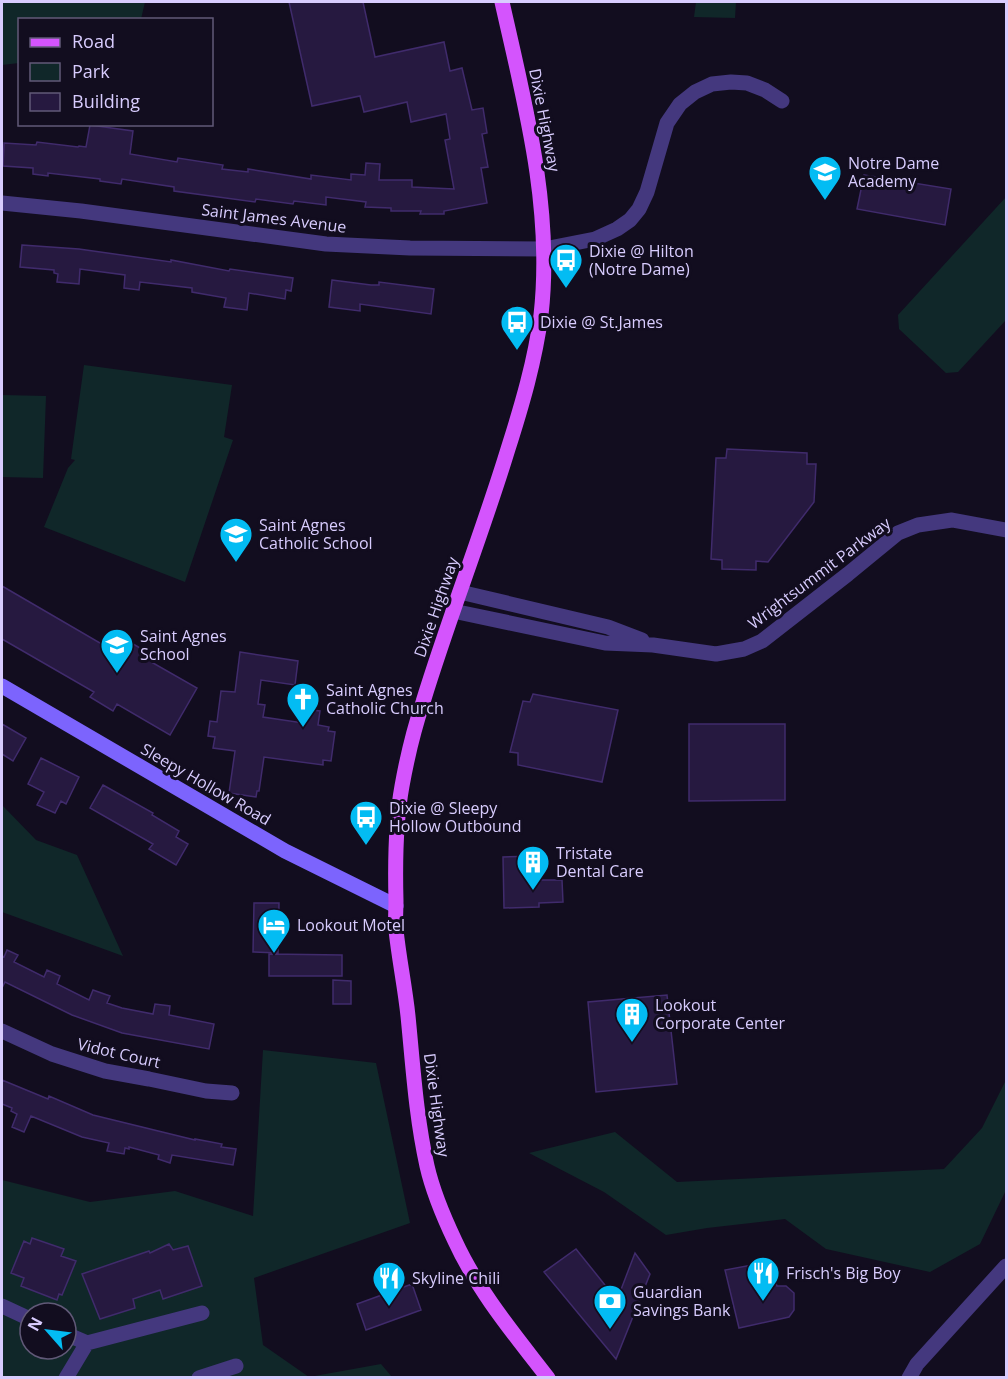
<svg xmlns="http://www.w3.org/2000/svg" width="1008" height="1379" font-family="'Open Sans',sans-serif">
  <rect width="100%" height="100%" fill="#120d1f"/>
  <path fill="#102729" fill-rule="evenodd" d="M 2,2 L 145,2 L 141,19 L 20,20 L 19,63 L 2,65 Z
    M 696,2 L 736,2 L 735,18 L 694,17 Z
    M 1006,197 L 1006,320 L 958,372 L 946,373 L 899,329 L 898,315 Z
    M 84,365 L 232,385 L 224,437 L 233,440 L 185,582 L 44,527 L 68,468 L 75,460 L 71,459 Z
    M 2,395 L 46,396 L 43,478 L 2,477 Z
    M 2,805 L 36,840 L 77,855 L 123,956 L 2,912 Z
    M 263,1050 L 376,1063 L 410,1223 L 254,1278 L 263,1345 L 309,1377 L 381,1364 L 392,1377 L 2,1378 L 2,1180 L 90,1202 L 175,1191 L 253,1216 ZM 30,1313 L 66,1313 L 66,1349 L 30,1349 Z
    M 1006,1080 L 1006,1190 L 980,1244 L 930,1272 L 826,1249 L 785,1219 L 707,1228 L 666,1235 L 604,1192 L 529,1153 L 615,1132 L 677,1182 L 944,1169 L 982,1128 Z"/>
  <path fill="#261940" stroke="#402b6c" stroke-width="1.5" d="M 289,2 L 363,2 L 375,57 L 444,42 L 450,71 L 462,68 L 472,110 L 483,108 L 487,133 L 482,134 L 488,167 L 481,168 L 487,203 L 444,211 L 444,214 L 420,214 L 421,211 L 391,211 L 391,208 L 365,207 L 366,202 L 326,197 L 326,205 L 294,201 L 293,204 L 256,199 L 255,202 L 174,191 L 174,187 L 122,179 L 121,184 L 100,181 L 100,179 L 48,173 L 48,176 L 33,174 L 33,168 L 3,166 L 4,143 L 36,145 L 37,142 L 78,147 L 79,146 L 86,147 L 90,125 L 133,131 L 130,154 L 177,162 L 178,158 L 223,165 L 222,169 L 248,172 L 248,169 L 311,179 L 311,175 L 351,180 L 351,174 L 365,175 L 366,163 L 380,164 L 379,180 L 412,180 L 412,187 L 454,189 L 445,140 L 450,139 L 446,114 L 411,122 L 407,102 L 364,112 L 360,96 L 312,106 Z
    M 864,175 L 951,189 L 945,225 L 857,209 Z
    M 22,245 L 79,249 L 171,262 L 171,260 L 229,271 L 230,269 L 293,278 L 291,291 L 286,290 L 285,299 L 249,293 L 247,310 L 224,307 L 226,298 L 192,292 L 192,288 L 140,282 L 139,290 L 124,288 L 125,275 L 80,269 L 79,284 L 57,282 L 58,274 L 54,273 L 54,270 L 20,267 Z
    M 332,280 L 371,285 L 379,285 L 379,282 L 434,289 L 431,314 L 360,304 L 360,311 L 329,307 Z
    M 727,449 L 807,453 L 807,464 L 816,464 L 814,502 L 768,562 L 756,561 L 756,570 L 722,569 L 722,560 L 711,559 L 716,458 L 726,458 Z
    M 2,586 L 117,653 L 125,639 L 150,654 L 146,659 L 197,688 L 170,735 L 117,704 L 113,711 L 90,697 L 94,692 L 2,639 Z
    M 240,652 L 298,661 L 295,685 L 261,680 L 258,704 L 265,705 L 263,717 L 303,723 L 305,709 L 320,711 L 318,725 L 329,727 L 328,731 L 335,732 L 331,761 L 323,760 L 323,765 L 264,757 L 259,791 L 257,791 L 256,797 L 229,793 L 235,751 L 213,748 L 215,737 L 208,736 L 210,721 L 217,722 L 221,691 L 235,692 Z
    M 533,694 L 618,710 L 602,782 L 518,765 L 518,753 L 510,752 L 523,701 L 530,702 Z
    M 2,724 L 26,738 L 13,761 L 2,754 Z
    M 689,724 L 785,724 L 785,800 L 689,801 Z
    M 41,758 L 79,777 L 66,804 L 61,801 L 55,813 L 37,805 L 44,792 L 28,784 Z
    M 103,785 L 153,813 L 152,815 L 179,831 L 176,837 L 188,844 L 176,865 L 149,849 L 153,844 L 90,808 Z
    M 540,856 L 540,880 L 562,880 L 563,902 L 539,903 L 539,907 L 504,908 L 503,857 Z
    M 254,903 L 279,903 L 278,953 L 253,952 Z
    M 7,950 L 18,955 L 14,962 L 44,977 L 47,970 L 60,976 L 57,984 L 89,1000 L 93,990 L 110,996 L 107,1003 L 122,1008 L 153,1014 L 155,1004 L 170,1006 L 169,1015 L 214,1024 L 209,1049 L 122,1033 L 72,1015 L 5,982 L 2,988 L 2,956 L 4,957 Z
    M 269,954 L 342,955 L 342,976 L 269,976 Z
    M 333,980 L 351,981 L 351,1004 L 333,1004 Z
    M 667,995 L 677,1084 L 596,1092 L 588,1002 Z
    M 2,1080 L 48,1099 L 49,1096 L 93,1115 L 195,1140 L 195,1139 L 222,1144 L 221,1147 L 236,1149 L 233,1165 L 172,1155 L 170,1163 L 158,1159 L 159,1155 L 129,1147 L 129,1149 L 125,1148 L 124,1154 L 107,1151 L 109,1143 L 82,1137 L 31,1116 L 24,1132 L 12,1127 L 17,1114 L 11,1111 L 12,1108 L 2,1104 Z
    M 32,1238 L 64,1249 L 61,1256 L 76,1261 L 62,1295 L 59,1294 L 57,1300 L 21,1286 L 24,1278 L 11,1273 L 24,1241 L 30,1244 Z
    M 169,1244 L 173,1250 L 188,1246 L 202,1286 L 163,1299 L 160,1290 L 133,1299 L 135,1308 L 100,1319 L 82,1274 L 149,1251 L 150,1253 Z
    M 576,1249 L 617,1300 L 635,1253 L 650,1274 L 616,1359 L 544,1272 Z
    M 768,1262 L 777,1286 L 786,1286 L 794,1293 L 794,1310 L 789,1317 L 739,1328 L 725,1270 Z
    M 412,1284 L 421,1310 L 366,1330 L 357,1304 Z"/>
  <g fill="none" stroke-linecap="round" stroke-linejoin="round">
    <path stroke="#44387e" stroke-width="15" d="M 2,203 L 81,211 L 326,244 L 410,248 L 544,249 L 595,239 L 617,229 L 630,220 L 639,209 L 647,192 L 667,123 L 680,104 L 695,92 L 712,84 L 731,82 L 747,83 L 765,90 L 782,101
      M 460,592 L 608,627 L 642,640
      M 453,611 L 605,643 L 653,645 L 716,654 L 744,649 L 762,641 L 848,574 L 898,533 L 918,525 L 952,520 L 1006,530
      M 2,1031 L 52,1054 L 105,1071 L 149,1079 L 206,1091 L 232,1093
      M 2,1306 L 30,1319
      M 66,1334 L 87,1343 L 202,1313
      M 66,1378 L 87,1343
      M 199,1378 L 236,1366
      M 909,1378 L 917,1364 L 1006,1266"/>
    <path stroke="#7c64fd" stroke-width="15" d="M 2,686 L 285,851 L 396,906"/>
    <path stroke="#d454fd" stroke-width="15" d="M 502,2 C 525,104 553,209 541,315 C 535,361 522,405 508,449 C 482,534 449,617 423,702 C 414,729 407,758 402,786 C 395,824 395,863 396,901 C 396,911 395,920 396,930 C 399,959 405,987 408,1016 C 413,1066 416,1117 427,1166 C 432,1188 445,1220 455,1241 C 478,1291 514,1334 548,1378"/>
  </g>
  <defs>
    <symbol id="school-pin" viewBox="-11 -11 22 30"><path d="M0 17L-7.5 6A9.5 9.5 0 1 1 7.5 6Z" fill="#03bcf3" stroke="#120d1f"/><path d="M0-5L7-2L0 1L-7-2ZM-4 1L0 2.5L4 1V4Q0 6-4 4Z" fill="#fff"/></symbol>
    <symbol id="bus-pin" viewBox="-11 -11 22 30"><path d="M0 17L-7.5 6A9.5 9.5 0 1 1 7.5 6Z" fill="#03bcf3" stroke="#120d1f"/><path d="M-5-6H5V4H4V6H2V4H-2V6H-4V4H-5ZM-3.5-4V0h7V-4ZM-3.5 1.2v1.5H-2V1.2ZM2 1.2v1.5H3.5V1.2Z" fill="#fff"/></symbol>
    <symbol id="church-pin" viewBox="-11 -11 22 30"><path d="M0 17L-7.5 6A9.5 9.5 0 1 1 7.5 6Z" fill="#03bcf3" stroke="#120d1f"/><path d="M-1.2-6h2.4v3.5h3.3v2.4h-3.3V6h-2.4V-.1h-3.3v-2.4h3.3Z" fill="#fff"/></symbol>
    <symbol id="building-pin" viewBox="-11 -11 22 30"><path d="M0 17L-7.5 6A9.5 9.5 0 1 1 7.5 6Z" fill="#03bcf3" stroke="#120d1f"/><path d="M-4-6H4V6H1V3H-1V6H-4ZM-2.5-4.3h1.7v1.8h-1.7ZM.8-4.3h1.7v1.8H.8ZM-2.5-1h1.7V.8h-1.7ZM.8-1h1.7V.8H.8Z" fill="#fff"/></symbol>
    <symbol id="hotel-pin" viewBox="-11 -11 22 30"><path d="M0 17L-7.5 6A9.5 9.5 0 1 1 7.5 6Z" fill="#03bcf3" stroke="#120d1f"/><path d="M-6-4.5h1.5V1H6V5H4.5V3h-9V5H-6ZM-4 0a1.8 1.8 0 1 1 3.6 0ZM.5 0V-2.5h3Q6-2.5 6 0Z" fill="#fff"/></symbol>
    <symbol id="restaurant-pin" viewBox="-11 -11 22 30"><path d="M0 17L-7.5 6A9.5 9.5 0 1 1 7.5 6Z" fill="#03bcf3" stroke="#120d1f"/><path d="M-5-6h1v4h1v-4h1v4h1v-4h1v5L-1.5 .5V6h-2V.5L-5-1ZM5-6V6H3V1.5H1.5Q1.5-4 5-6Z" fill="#fff"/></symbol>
    <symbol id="bank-pin" viewBox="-11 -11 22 30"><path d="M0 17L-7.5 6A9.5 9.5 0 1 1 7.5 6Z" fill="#03bcf3" stroke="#120d1f"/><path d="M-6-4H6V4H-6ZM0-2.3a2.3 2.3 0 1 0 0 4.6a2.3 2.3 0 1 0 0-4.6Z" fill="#fff"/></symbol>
  </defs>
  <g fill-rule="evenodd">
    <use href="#school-pin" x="806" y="153" width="38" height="52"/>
    <use href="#bus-pin" x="547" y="241" width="38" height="52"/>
    <use href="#bus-pin" x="498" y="303" width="38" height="52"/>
    <use href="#school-pin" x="217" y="515" width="38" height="52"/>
    <use href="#school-pin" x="98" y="626" width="38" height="52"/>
    <use href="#church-pin" x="284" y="680" width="38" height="52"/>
    <use href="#bus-pin" x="347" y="798" width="38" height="52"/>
    <use href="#building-pin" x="514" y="843" width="38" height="52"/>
    <use href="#hotel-pin" x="255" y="906" width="38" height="52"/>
    <use href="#building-pin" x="613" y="995" width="38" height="52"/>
    <use href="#restaurant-pin" x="744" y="1254" width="38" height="52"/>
    <use href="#restaurant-pin" x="370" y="1259" width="38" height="52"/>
    <use href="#bank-pin" x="591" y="1282" width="38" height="52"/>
  </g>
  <g text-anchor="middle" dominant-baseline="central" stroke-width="6" stroke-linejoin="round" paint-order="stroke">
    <g font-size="16" fill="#d8ccfe" stroke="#120d1f">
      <text transform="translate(545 120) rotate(79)">Dixie Highway</text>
      <text transform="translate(274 218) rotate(7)">Saint James Avenue</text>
      <text transform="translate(819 573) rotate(-37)">Wrightsummit Parkway</text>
      <text transform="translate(436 607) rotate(-71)">Dixie Highway</text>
      <text transform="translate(206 784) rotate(30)">Sleepy Hollow Road</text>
      <text transform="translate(119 1053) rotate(13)">Vidot Court</text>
      <text transform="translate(437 1105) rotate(82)">Dixie Highway</text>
    </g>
    <g font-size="16" fill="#d8ccfe" stroke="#120d1f" text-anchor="start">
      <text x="848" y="163">Notre Dame<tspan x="848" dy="18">Academy</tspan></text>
      <text x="589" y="251">Dixie @ Hilton<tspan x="589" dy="18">(Notre Dame)</tspan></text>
      <text x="540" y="322">Dixie @ St.James</text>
      <text x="259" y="525">Saint Agnes<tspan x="259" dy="18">Catholic School</tspan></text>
      <text x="140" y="636">Saint Agnes<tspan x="140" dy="18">School</tspan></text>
      <text x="326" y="690">Saint Agnes<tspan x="326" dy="18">Catholic Church</tspan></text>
      <text x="389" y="808">Dixie @ Sleepy<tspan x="389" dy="18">Hollow Outbound</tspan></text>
      <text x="556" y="853">Tristate<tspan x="556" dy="18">Dental Care</tspan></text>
      <text x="297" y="925">Lookout Motel</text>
      <text x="655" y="1005">Lookout<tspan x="655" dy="18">Corporate Center</tspan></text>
      <text x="786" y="1273">Frisch's Big Boy</text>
      <text x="412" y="1278">Skyline Chili</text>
      <text x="633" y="1292">Guardian<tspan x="633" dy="18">Savings Bank</tspan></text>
    </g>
  </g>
  <rect width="1008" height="1379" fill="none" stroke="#d8ccfe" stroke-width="6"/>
  <rect x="18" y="18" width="195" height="108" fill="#120d1f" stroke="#615978" stroke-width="1.5"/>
  <rect x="30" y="38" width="30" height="9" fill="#d454fd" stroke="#615978" stroke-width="1.5"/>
  <text x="72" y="48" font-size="18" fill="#d8ccfe">Road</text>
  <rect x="30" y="63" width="30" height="18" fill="#102729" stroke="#615978" stroke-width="1.5"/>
  <text x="72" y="78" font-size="18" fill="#d8ccfe">Park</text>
  <rect x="30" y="93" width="30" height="18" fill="#261940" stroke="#615978" stroke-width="1.5"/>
  <text x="72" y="108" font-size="18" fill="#d8ccfe">Building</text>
  <g transform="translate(48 1331) rotate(298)"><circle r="28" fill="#120d1f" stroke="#615978" stroke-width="1.5"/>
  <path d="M0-4.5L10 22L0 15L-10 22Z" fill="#03bcf3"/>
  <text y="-9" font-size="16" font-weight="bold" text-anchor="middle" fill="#d8ccfe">N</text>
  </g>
</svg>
